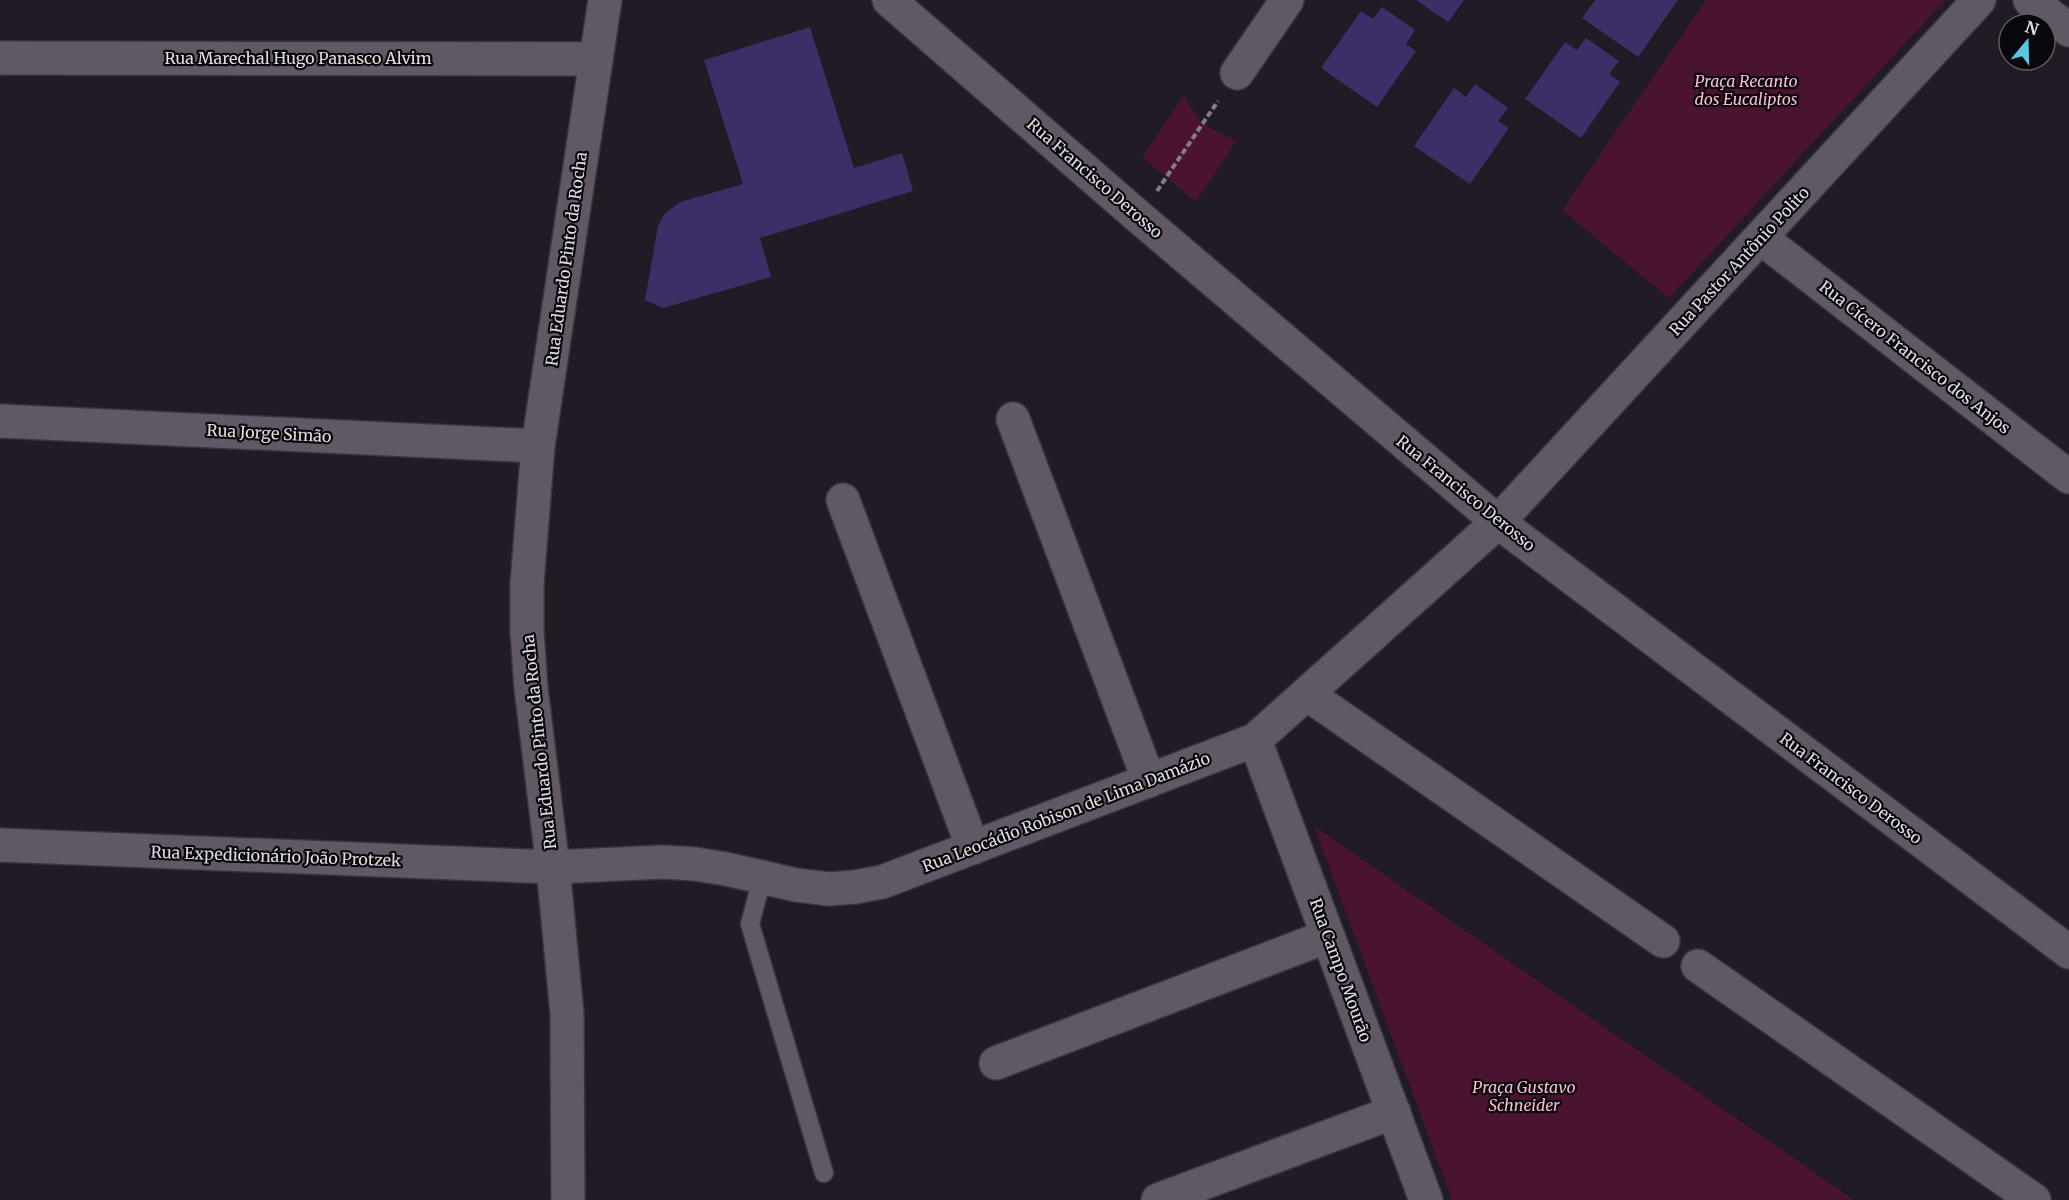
<svg xmlns="http://www.w3.org/2000/svg" width="2069" height="1200" font-family="Merriweather,serif">
  <rect width="100%" height="100%" fill="#211b25"/>
  <path fill="#4a1330" d="M 1706,0 L 1945,0 L 1669,298 L 1562,210 Z
    M 1184,95 C 1196,121 1211,131 1237,140 L 1196,202 L 1142,157 Z
    M 1314,826 L 1854,1200 L 1452,1200 Z"/>
  <path fill="#3c2e67" d="M 1416,0 L 1464,0 L 1448,22 Z
    M 1595,0 L 1678,0 L 1638,57 L 1582,18 Z
    M 1382,7 L 1415,30 L 1406,44 L 1416,51 L 1377,107 L 1321,68 L 1361,11 L 1373,19 Z
    M 810,27 L 854,168 L 902,153 L 913,191 L 760,238 L 771,277 L 663,308 L 645,300 L 658,226 L 664,214 L 680,202 L 743,184 L 704,60 Z
    M 1586,38 L 1619,61 L 1609,74 L 1620,82 L 1581,138 L 1525,99 L 1565,42 L 1577,50 Z
    M 1475,84 L 1508,108 L 1498,121 L 1509,128 L 1470,184 L 1414,146 L 1454,88 L 1466,97 Z"/>
  <g fill="none" stroke-linecap="round" stroke-linejoin="round">
    <defs>
      <path id="service" d="M 762,878 L 750,924 L 824,1173"/>
      <path id="minor" d="M 2030,0 L 2069,30
        M 0,58 L 596,59
        M 1237,73 L 1287,0
        M 1761,238 L 2069,477
        M 1013,419 L 1149,781
        M 0,421 L 538,446
        M 843,500 L 973,848
        M 1307,694 L 1663,941
        M 1255,740 L 1426,1200
        M 0,845 L 553,867 L 664,862 L 695,864 L 726,869 L 796,885 L 829,889 L 855,887 L 882,882 L 1255,740 L 1498,522
        M 1698,966 L 2034,1200
        M 996,1063 L 1328,936
        M 1158,1200 L 1394,1112"/>
      <path id="tertiary" d="M 1498,522 L 2069,952"/>
      <path id="secondary" d="M 889,0 L 1140,218 L 1498,522 L 1979,0
        M 568,1200 L 567,1014 L 553,867 L 531,688 L 527,631 L 527,584 L 538,446 L 605,0"/>
    </defs>
    <use href="#service" stroke="#3a353d" stroke-width="21"/>
    <use href="#minor" stroke="#3a353d" stroke-width="36"/>
    <use href="#tertiary" stroke="#3a353d" stroke-width="36"/>
    <use href="#secondary" stroke="#3a353d" stroke-width="36"/>
    <path stroke="#827d86" stroke-width="4" stroke-dasharray="6 3" stroke-linecap="butt" d="M 1157,191 L 1218,101"/>
    <use href="#service" stroke="#605965" stroke-width="18"/>
    <use href="#minor" stroke="#605965" stroke-width="33"/>
    <use href="#tertiary" stroke="#605965" stroke-width="33"/>
    <use href="#secondary" stroke="#605965" stroke-width="33"/>
  </g>
  <g text-anchor="middle" dominant-baseline="central" stroke-width="4.5" stroke-linejoin="round" paint-order="stroke">
    <g font-size="16" fill="#e0dce3" stroke="#09070b">
      <text x="298" y="58">Rua Marechal Hugo Panasco Alvim</text>
      <text transform="translate(1095 178) rotate(41)">Rua Francisco Derosso</text>
      <text transform="translate(566 259) rotate(-82)">Rua Eduardo Pinto da Rocha</text>
      <text transform="translate(1739 261) rotate(-47)">Rua Pastor Antônio Polito</text>
      <text transform="translate(1915 357) rotate(38)">Rua Cícero Francisco dos Anjos</text>
      <text transform="translate(269 433) rotate(3)">Rua Jorge Simão</text>
      <text transform="translate(1466 493) rotate(39)">Rua Francisco Derosso</text>
      <text transform="translate(539 742) rotate(-96)">Rua Eduardo Pinto da Rocha</text>
      <text transform="translate(1851 788) rotate(37)">Rua Francisco Derosso</text>
      <text transform="translate(1066 812) rotate(-21)">Rua Leocádio Robison de Lima Damázio</text>
      <text transform="translate(276 856) rotate(2)">Rua Expedicionário João Protzek</text>
      <text transform="translate(1341 970) rotate(70)">Rua Campo Mourão</text>
    </g>
    <g font-size="16" font-style="italic" fill="#f9bdd6" stroke="#09070b">
      <text x="1746" y="81">Praça Recanto<tspan x="1746" dy="18">dos Eucaliptos</tspan></text>
      <text x="1524" y="1087">Praça Gustavo<tspan x="1524" dy="18">Schneider</tspan></text>
    </g>
  </g>
  <g transform="translate(2027 42) rotate(19)"><circle r="28" fill="#09070b" stroke="#5f5c61" stroke-width="1.5"/>
  <path d="M0-4.5L10 22L0 15L-10 22Z" fill="#56c9e1"/>
  <text y="-9" font-size="16" font-weight="bold" text-anchor="middle" fill="#e0dce3">N</text>
  </g>
</svg>
